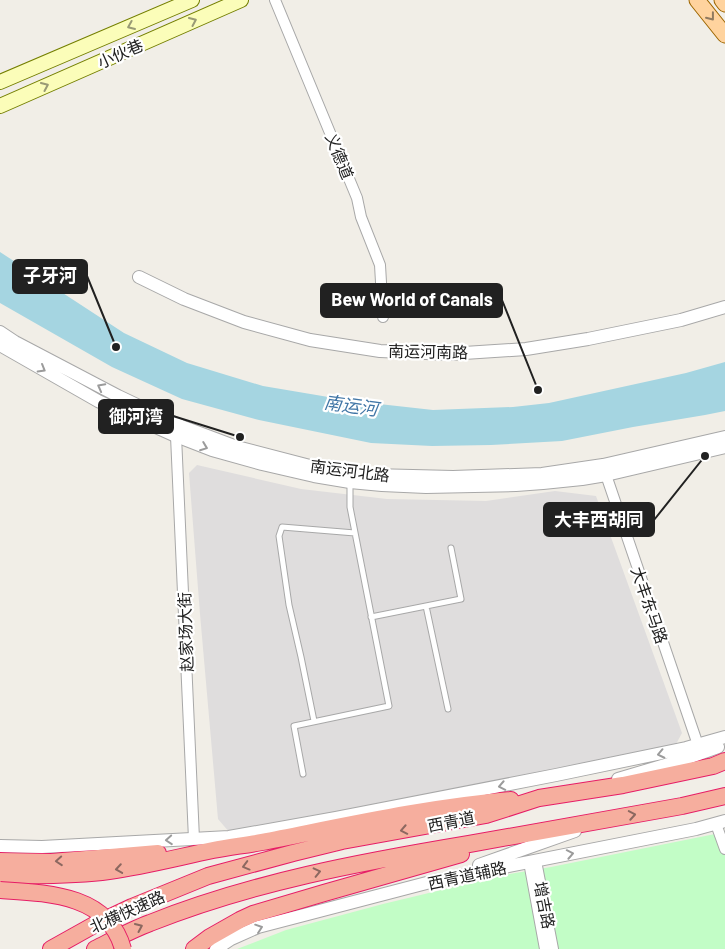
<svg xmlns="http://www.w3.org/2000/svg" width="725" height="949" font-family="Barlow,'Noto Sans SC',sans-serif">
  <rect width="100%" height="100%" fill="#f1eee7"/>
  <path fill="#dfdddd" d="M 197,465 L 301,489 L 387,499 L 486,501 L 555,491 L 596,496 L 682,733 L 675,746 L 230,833 L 218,819 L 200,614 L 189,473 Z"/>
  <path fill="#c2fdc6" d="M 725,832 L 725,949 L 237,949 L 286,930 L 383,904 L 504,875 L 551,867 Z"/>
  <path fill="#a5d5e1" d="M 0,252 L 124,333 L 187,363 L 263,386 L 352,401 L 433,410 L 513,407 L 549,403 L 686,373 L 725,362 L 725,411 L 705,415 L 633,427 L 562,441 L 491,445 L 432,446 L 371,443 L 259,420 L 182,399 L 112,367 L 0,303 Z"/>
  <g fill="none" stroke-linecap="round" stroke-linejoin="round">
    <defs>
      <path id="service" d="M 426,606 L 461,599 L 451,548
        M 371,617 L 426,606 L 448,709
        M 314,721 L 301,657 L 289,605 L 279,536 L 282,527 L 355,533
        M 303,774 L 294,726 L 389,706 L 350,507 L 350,483"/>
      <path id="minor" d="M 275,0 L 357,198 L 361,217 L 380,265 L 383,317
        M 179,430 L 176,436 L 194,839
        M 604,469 L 698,745
        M 716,824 L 725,849
        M 536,861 L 553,949
        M 529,862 L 545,949"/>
      <path id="tertiary" d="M 139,277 L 184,299 L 244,322 L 310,340 L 380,351 L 449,354 L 526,349 L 588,339 L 681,320 L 725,307
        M 0,332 L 15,342 L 118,396 L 181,426 L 237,447 L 310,466 L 351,472 L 372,475 L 453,477 L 542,474 L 603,465 L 725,437
        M 0,345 L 98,401 L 176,436 L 212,450 L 262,464 L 314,476 L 350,482 L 382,485 L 426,487 L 516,485 L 543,483 L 582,479 L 606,475 L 725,447
        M 618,779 L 682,760 L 718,747
        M 0,846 L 42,847 L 229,837 L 336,818 L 556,775 L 686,748 L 725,737
        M 479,865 L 575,831
        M 216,949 L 231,939 L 258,927 L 438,880 L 696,829 L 725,821"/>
      <path id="secondary" d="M 0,82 L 192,0
        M 0,106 L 241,0"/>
      <path id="primary" d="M 697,0 L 725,35
        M 722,0 L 725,4"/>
      <path id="trunk" d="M 0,861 L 51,862 L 158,853
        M 0,876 C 36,875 73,876 109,871 C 145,866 179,857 213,850 C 229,847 245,845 262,842 C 344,826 427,807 511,800
        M 51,949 L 94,925 L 132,907 L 208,876 L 293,853 L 342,841 L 486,815 L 539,798 L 623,785 L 713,766 L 725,761
        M 95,949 C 113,940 131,930 150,923 C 253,882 361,862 469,844 C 540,832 611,819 682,806 L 725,796
        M 194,949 L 210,937 L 240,920 L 253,914 L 324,893 L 461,854"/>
    </defs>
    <use href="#service" stroke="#a8a8a8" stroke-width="7"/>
    <use href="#minor" stroke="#a8a8a8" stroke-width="12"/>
    <use href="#tertiary" stroke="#a8a8a8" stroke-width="14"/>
    <use href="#secondary" stroke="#747f00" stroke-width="16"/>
    <use href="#primary" stroke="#9d6600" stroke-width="17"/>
    <use href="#trunk" stroke="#e61d66" stroke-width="18"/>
    <use href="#service" stroke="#fff" stroke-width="5"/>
    <use href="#minor" stroke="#fff" stroke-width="10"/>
    <use href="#tertiary" stroke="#fff" stroke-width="12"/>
    <use href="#secondary" stroke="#fbfdb9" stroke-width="14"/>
    <use href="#primary" stroke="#ffd39e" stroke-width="15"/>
    <use href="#trunk" stroke="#f6ae9e" stroke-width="16"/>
    <defs>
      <path id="trunk-bridge" d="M 0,890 C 47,893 108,894 123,949"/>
    </defs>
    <use href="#trunk-bridge" stroke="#e61d66" stroke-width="18" stroke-linecap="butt"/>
    <use href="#trunk-bridge" stroke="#f6ae9e" stroke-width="16"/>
  </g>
  <defs><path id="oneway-chevron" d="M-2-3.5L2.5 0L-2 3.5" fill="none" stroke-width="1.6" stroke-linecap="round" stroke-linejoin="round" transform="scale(1.25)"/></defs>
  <use stroke="#907a60" href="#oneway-chevron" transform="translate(711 17) rotate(52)"/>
  <g stroke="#999a75">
    <use href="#oneway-chevron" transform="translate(193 21) rotate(-24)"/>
    <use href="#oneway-chevron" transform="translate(131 26) rotate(157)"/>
    <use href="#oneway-chevron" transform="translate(45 86) rotate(-24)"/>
  </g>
  <g stroke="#9b9b9b">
    <use href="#oneway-chevron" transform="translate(42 369) rotate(30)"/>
    <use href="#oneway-chevron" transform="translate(101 387) rotate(-152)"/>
    <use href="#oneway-chevron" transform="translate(204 447) rotate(21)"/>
    <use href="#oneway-chevron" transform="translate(661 754) rotate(168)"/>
    <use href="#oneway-chevron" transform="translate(502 786) rotate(169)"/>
    <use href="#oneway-chevron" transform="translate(169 840) rotate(176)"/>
    <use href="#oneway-chevron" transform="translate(570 854) rotate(-11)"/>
    <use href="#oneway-chevron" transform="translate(259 928) rotate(-19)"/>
  </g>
  <g stroke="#8c6860">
    <use href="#oneway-chevron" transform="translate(632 815) rotate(-10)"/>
    <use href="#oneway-chevron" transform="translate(404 830) rotate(169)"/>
    <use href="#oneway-chevron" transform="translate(59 861) rotate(176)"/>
    <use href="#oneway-chevron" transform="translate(246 866) rotate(165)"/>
    <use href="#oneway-chevron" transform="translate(119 869) rotate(171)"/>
    <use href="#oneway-chevron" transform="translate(317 872) rotate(-13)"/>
    <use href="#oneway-chevron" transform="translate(139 927) rotate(-24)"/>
  </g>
  <g text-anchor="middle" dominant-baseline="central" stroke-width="4.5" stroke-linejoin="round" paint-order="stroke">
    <g font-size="16" fill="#212121" stroke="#fff">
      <text transform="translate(120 53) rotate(-24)">小伙巷</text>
      <text transform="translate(340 156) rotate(68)">义德道</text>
      <text transform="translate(428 351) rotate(1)">南运河南路</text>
      <text transform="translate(350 470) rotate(7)">南运河北路</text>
      <text transform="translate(650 605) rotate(71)">大丰东马路</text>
      <text transform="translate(185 632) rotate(-92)">赵家场大街</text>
      <text transform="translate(451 821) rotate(-11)">西青道</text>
      <text transform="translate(467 875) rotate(-12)">西青道辅路</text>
      <text transform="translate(545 905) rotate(79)">增吉路</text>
      <text transform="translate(127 911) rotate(-24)">北横快速路</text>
    </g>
    <g font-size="18" font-style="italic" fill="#4176a6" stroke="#fff">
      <text transform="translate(351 405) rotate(8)">南运河</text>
    </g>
  </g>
  <path fill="none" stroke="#212121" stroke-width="2" d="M116 347L87 276M538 390L502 300M240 437L173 416M705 456L654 520"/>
  <g fill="#212121" stroke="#fff" stroke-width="2">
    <circle cx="116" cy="347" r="5"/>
    <circle cx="538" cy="390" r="5"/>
    <circle cx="240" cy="437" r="5"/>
    <circle cx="705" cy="456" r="5"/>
  </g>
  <g fill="#212121" stroke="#212121" stroke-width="2">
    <rect x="13" y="260" width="74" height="33" rx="5"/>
    <rect x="321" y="284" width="181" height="33" rx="5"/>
    <rect x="99" y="400" width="74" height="33" rx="5"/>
    <rect x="544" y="503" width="110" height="33" rx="5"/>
  </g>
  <g font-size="18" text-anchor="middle" font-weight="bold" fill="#fff">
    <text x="50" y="282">子牙河</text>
    <text x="412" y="306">Bew World of Canals</text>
    <text x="136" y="423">御河湾</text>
    <text x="599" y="526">大丰西胡同</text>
  </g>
</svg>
